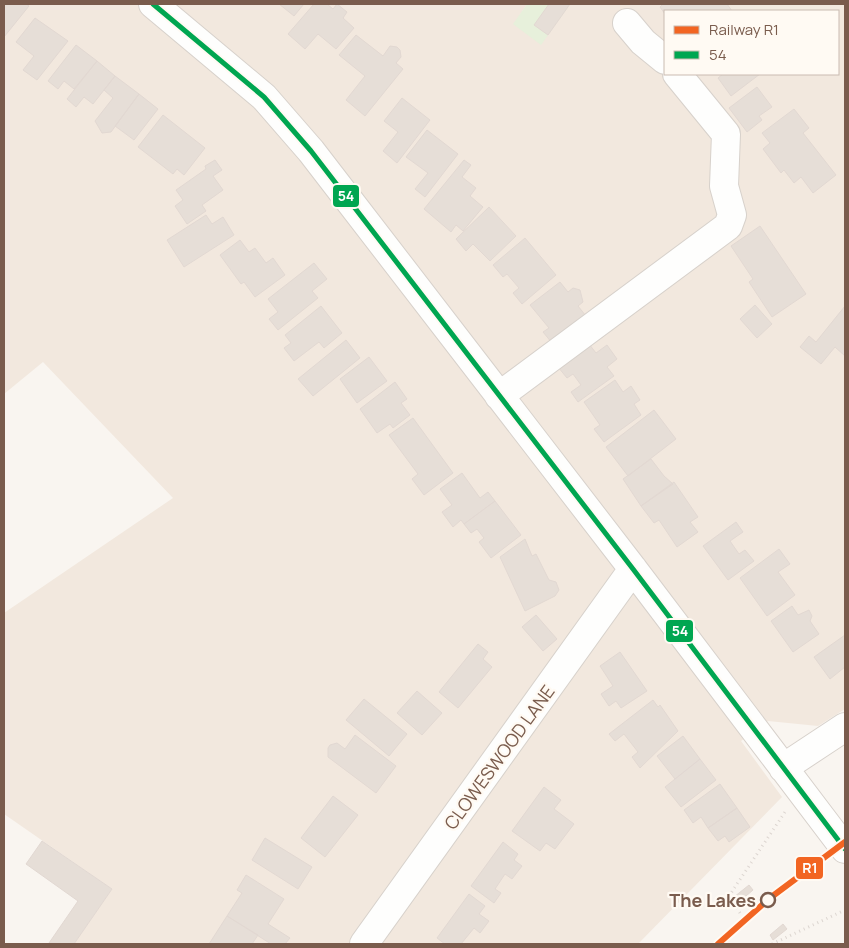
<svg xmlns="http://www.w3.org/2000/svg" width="849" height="948" font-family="Manrope,sans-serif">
  <rect width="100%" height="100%" fill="#f9f5f0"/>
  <path fill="#f2e8de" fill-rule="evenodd" d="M 4,4 L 527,4 L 514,24 L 548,35 L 570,4 L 845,4 L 845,709 L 818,726 L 768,721 L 741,741 L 782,797 L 638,944 L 74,944 L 112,889 L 4,814 L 4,613 L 173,498 L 43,362 L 4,394 ZM 665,11 L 838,11 L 838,74 L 665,74 Z"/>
  <path fill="#e7f0db" d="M 527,4 L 570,4 L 541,45 L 513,24 Z"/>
  <path fill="#e6ded7" stroke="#e2d8d2" d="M 4,4 L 26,4 L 29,6 L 4,37 Z
    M 279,4 L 304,4 L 294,16 Z
    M 314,4 L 327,4 L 333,9 L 337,4 L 347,12 L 343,18 L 354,28 L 336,49 L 318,34 L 305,49 L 288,34 Z
    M 549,4 L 570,4 L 548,35 L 534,25 Z
    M 663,4 L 727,4 L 732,11 L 665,11 L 665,14 L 660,7 Z
    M 35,18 L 68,41 L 37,80 L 23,70 L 34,56 L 16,42 Z
    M 356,35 L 383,56 L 390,46 L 397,47 L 400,50 L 401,57 L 396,63 L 403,69 L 365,116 L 346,100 L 365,76 L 339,55 Z
    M 76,45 L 97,61 L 74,89 L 64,81 L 58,89 L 48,81 Z
    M 97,61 L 115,76 L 93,104 L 84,97 L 76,107 L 67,99 Z
    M 723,74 L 760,74 L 731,96 L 718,78 Z
    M 115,76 L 139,94 L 111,132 L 102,133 L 95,121 L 113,98 L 104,90 Z
    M 757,87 L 772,107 L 759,116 L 762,120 L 747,132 L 729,108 Z
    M 139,94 L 158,109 L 134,140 L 115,126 Z
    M 402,98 L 430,120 L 397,163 L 383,151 L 398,132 L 384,121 Z
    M 794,109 L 809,128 L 803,133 L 836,175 L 813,193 L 801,177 L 794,183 L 784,170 L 781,173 L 763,149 L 770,143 L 762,133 Z
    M 163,115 L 205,148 L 184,175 L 177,169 L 173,174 L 138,147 Z
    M 427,130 L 458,154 L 425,197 L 415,189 L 428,173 L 406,157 Z
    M 215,160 L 222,170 L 213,176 L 223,190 L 202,205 L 206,211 L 187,224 L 175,206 L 183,200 L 176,190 L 206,169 L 205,166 Z
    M 464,160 L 471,165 L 462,177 L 476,188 L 470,196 L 483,207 L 463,231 L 456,225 L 451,232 L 424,209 Z
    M 489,207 L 516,236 L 490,261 L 473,244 L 466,251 L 456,239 Z
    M 206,215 L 212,224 L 223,217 L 234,235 L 184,267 L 167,240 Z
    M 760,226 L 806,294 L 772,317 L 749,282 L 753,279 L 731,246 Z
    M 525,238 L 556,275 L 522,304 L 513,293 L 519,288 L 507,274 L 503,277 L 493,265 Z
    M 240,240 L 249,252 L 255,248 L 266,263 L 273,258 L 285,275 L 255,297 L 244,282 L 241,284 L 220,255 Z
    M 314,263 L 327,279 L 312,291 L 318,298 L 278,330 L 269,319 L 278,312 L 268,299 Z
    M 560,282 L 568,292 L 573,288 L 580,290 L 583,302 L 578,306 L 586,316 L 552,343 L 543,332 L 549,328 L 530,305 Z
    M 755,305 L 772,324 L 757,338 L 740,319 Z
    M 321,306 L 342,333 L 324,348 L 319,342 L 294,361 L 284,348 L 291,343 L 285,335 Z
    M 845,306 L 845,356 L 835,347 L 821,364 L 800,347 L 809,336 L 816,342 Z
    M 346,340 L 360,358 L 313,396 L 298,379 Z
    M 589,344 L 596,353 L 607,345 L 617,359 L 607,367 L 614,376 L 578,402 L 571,392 L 581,385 L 573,374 L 567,378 L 558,367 Z
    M 369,357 L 387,381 L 357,403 L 340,379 Z
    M 615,380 L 623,392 L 631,386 L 640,400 L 634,404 L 641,415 L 604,442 L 594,429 L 600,425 L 584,402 Z
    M 395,382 L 407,399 L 401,403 L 410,415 L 393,428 L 390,424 L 377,433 L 360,409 Z
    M 654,410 L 676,439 L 628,476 L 606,447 Z
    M 413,418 L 453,473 L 424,495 L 412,479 L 418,474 L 389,435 Z
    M 651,459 L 664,476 L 673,484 L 641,506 L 623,479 Z
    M 462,473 L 480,498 L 488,492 L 495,501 L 464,524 L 461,520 L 453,527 L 442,512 L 452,505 L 440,489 Z
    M 674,482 L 698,517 L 690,522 L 698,532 L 677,547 L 659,520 L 654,523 L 641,506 Z
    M 495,501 L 521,535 L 491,558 L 479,542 L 484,538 L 477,529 L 471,533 L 464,524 Z
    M 736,522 L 743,532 L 730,541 L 739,554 L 745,550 L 754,561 L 728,580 L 703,546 Z
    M 525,539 L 532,556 L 536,554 L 549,580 L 556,582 L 559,590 L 555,596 L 525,611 L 500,557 Z
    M 779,549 L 790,564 L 778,572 L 795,595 L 767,616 L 740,578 Z
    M 792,606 L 798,615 L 809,610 L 812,616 L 810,621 L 819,634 L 793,652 L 771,621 Z
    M 536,615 L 557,639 L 543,651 L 522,627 Z
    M 845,635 L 845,667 L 830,679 L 814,657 Z
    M 478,644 L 488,652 L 483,659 L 492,667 L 458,708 L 439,692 Z
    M 620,652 L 647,691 L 621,708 L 616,701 L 609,706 L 601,694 L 613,686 L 600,666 Z
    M 417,691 L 442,713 L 422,735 L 397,713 Z
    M 364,699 L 407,734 L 389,756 L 346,720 Z
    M 653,700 L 658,707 L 660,705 L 678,731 L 640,768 L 632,757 L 638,752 L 624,734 L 615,741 L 609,734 Z
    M 355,735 L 396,766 L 376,793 L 328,757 L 328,748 L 330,745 L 337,743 L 345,749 Z
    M 683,736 L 700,759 L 675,779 L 657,756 Z
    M 700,759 L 716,780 L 681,807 L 665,787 Z
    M 720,784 L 737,808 L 708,828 L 701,817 L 693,823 L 684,810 Z
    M 544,787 L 561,800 L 554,809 L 574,824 L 555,849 L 546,843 L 540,851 L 512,831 Z
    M 333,796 L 358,815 L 325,857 L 301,838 Z
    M 737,808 L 750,827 L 729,842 L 725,836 L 718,841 L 708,828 Z
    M 265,838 L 312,867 L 298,889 L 252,860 Z
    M 42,841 L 112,889 L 74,944 L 49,943 L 78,901 L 26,864 Z
    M 503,842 L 518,854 L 514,860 L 522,866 L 512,879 L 505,874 L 495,889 L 501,893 L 494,903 L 471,886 Z
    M 246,875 L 284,899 L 268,924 L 290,938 L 285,944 L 271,944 L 227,916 L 242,893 L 237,890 Z
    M 749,885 L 753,890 L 739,902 L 734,897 Z
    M 469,894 L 485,906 L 479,914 L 489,921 L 480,933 L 474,928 L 461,944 L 445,944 L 437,938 Z
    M 227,916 L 258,935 L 252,944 L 209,944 Z
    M 783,924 L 787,929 L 773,940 L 770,935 Z"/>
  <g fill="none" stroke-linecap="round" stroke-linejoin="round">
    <defs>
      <path id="minor" d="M 153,4 L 264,97 L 311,151 L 633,569 L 845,849
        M 627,23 L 643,42 L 665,60
        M 499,396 L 728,226 L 732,215 L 724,186 L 726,134 L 677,74
        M 783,768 L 845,727
        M 364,944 L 633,569"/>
    </defs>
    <use href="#minor" stroke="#d7d1cb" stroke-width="30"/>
    <path stroke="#dcd5d0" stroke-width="3" stroke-dasharray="1 4" stroke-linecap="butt" d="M 740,913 L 729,896 L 785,812
      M 772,944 L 845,910"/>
    <use href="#minor" stroke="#fefefd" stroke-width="28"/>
    <defs>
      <path id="bus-1" d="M 153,4 L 264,97 L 311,151 L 633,569 L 845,849"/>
    </defs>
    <use href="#bus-1" stroke="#fffaf3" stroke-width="9"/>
    <use href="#bus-1" stroke="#00a651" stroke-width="5"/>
    <defs>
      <path id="rail-1" d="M 718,944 L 770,898 L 845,842"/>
    </defs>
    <use href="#rail-1" stroke="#fffaf3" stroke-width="10"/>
    <use href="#rail-1" stroke="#f26522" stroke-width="6"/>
  </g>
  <circle fill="#fffaf3" stroke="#7a5c4d" stroke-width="2.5" cx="768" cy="900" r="7"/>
  <g text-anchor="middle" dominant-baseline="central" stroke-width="4.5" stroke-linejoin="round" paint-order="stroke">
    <g font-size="18" fill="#7a5c4d" stroke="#fffaf3">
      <text transform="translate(499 757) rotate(-54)">CLOWESWOOD LANE</text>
    </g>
    <g font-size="18" font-weight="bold" fill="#7a5c4d" stroke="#fffaf3" text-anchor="end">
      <text x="756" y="900">The Lakes</text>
    </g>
  </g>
  <g stroke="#fffaf3" stroke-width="2">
    <rect x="332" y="184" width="28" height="24" rx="5" fill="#00a651"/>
    <rect x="665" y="619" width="29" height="24" rx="5" fill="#00a651"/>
    <rect x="795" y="856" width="29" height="24" rx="5" fill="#f26522"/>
  </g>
  <g font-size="14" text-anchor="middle" font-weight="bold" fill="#fff">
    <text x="346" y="201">54</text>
    <text x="680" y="636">54</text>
    <text x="810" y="873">R1</text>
  </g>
  <rect width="849" height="948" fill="none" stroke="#7a5c4d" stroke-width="10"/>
  <rect x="664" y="10" width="175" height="65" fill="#fffaf3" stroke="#cabbb1"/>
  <rect x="674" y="26" width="25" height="8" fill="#f26522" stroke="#cabbb1"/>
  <text x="709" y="35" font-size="15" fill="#7a5c4d">Railway R1</text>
  <rect x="674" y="51" width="25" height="8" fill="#00a651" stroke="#cabbb1"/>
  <text x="709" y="60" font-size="15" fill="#7a5c4d">54</text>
</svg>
